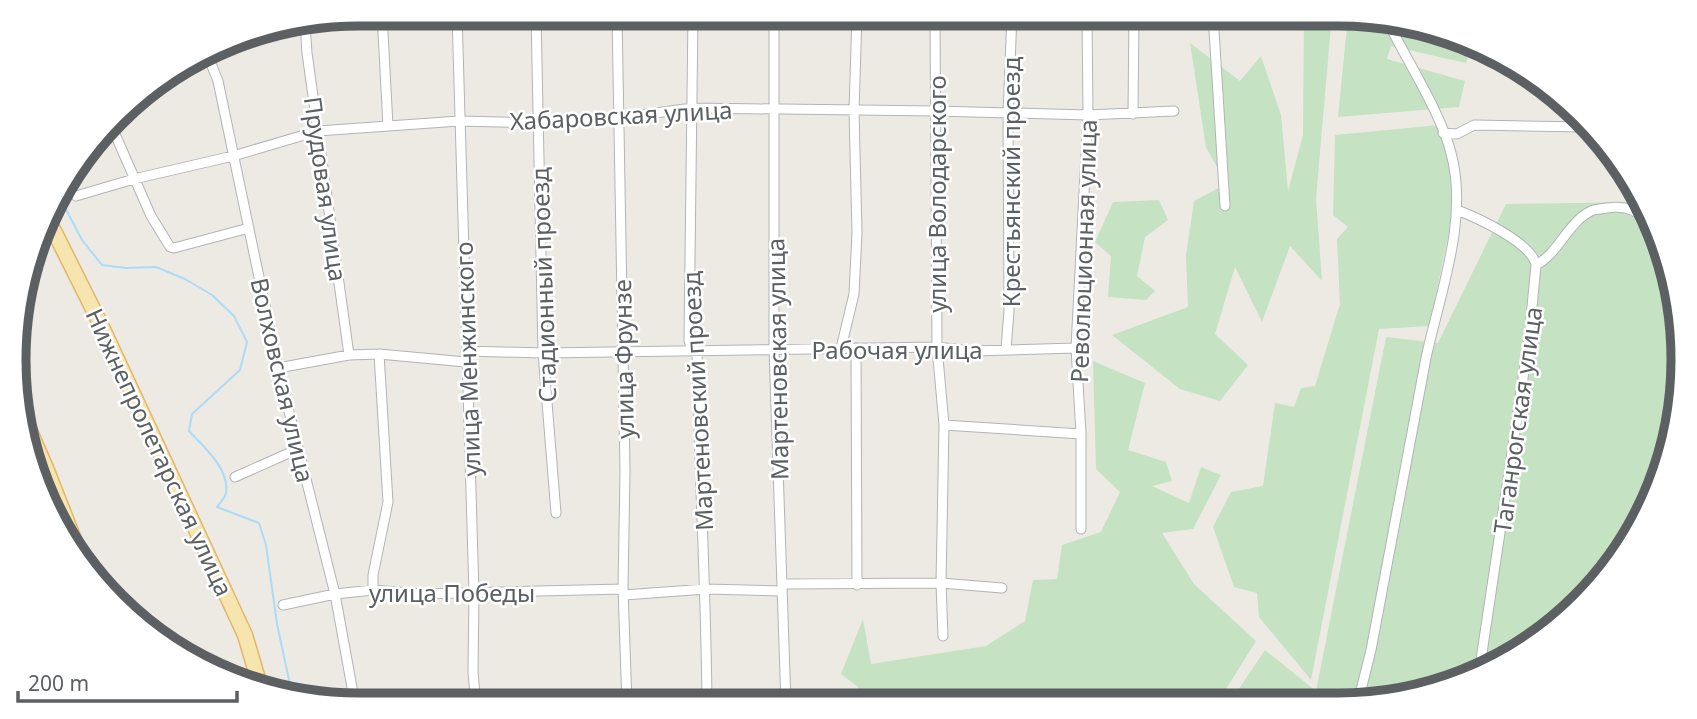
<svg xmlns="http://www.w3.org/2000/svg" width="1697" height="719" font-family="'Noto Sans',sans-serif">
  <rect width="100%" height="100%" fill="#edeae4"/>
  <path fill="#c5e2c3" d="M 1304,14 L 1332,14 L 1316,198 L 1322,281 L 1290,246 L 1262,322 L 1235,267 L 1215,334 L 1248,365 L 1220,401 L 1180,389 L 1112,335 L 1188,307 L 1186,256 L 1194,201 L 1226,184 L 1206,147 L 1190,43 L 1240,81 L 1261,56 L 1281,115 L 1288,191 L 1303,135 Z
    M 1348,16 L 1449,32 L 1471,45 L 1466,63 L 1391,46 L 1387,59 L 1465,81 L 1459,107 L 1338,117 Z
    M 1439,125 L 1458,191 L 1429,326 L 1379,329 L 1311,680 L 1259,617 L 1257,593 L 1234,587 L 1213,527 L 1231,492 L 1263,486 L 1275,403 L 1294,407 L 1301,388 L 1315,386 L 1340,304 L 1337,239 L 1348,227 L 1333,215 L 1335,135 Z
    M 1159,200 L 1168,220 L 1145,237 L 1137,276 L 1155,291 L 1146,300 L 1108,297 L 1111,256 L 1095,242 L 1113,202 Z
    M 1644,202 L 1648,207 L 1682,337 L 1665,471 L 1625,552 L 1565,620 L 1470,679 L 1383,702 L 1230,702 L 1265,650 L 1316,691 L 1386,337 L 1438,343 L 1506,204 Z
    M 1093,361 L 1145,383 L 1128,450 L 1166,462 L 1172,481 L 1152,486 L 1189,503 L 1201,467 L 1221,475 L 1193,529 L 1162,533 L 1194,584 L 1256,641 L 1218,702 L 855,704 L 858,687 L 841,674 L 863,619 L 871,664 L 986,646 L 1025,621 L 1033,580 L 1057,579 L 1062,545 L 1101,532 L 1120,492 L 1096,469 Z"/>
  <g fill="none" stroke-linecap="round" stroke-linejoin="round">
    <path stroke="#abdbf6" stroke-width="2" d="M 58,194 L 82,240 L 102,265 L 126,268 L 156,267 L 185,279 L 212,295 L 234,316 L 247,342 L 240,370 L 192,414 L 189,431 C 203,446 230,469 226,493 C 225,498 220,503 217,507 L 259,523 L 266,545 L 277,624 L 292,694"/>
    <defs>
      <path id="street" d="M 382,14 L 388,126
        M 457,14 L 474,594 L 473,672 L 476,705
        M 536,14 L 543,353 L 556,513
        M 617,14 L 625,471 L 623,589 L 627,704
        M 693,14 L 689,341 L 691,347 L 697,351 C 699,469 706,586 707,704
        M 774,14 L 774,349 L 786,704
        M 935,14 L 937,347 L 944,425 L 941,583 L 943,636
        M 1213,14 L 1225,206
        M 305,23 L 307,53 L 349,355
        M 208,56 L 218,81 L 278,368 L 335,594 L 355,704
        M 1133,114 L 1134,14
        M 111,125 L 151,216 L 170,247 L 174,248 L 249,228
        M 1443,133 L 1457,134 L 1474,125 L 1586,127
        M 76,196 L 134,179 L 233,156 L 318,131 L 459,121 L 538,123 L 619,118 L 692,108 L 936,111 L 1088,115 L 1174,111
        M 1457,210 C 1478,218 1532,243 1536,265 L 1529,338 L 1479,673
        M 1536,265 C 1559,253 1568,222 1591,211 C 1595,209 1602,209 1607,208 C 1627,205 1637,211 1652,224
        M 841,348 L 854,294 L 857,233 L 854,111 L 857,14
        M 856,348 L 857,585
        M 1006,349 L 1009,311 L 1008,114 L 1012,14
        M 466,351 L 543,353 L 937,347 L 972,351 L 1076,348
        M 278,368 L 349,355 L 379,354 L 466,362
        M 944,425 L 1081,434
        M 235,477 L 298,449
        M 1081,529 L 1081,434 L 1076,348 L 1088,115 L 1087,14
        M 782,584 L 941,583 L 1002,588
        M 373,590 L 373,575 L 388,502 L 379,354
        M 624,595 L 706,589 L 782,591
        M 283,605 L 335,594 L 373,590 L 422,594 L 623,589
        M 1297,702 L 1300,702
        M 1358,702 L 1371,650 L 1426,358 C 1440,293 1469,219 1451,153 C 1441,113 1407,61 1388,22"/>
      <path id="primary" d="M 48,219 L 102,327 L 245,635 L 261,689
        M 17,402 L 46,468 L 81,557"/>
    </defs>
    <use href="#street" stroke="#b1b4b8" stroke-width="11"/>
    <use href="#primary" stroke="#e2b668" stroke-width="17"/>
    <use href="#street" stroke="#fff" stroke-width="9"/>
    <use href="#primary" stroke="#f6e5af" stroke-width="14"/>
  </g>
  <g text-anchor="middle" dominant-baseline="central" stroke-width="5" stroke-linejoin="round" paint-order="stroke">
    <g font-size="24" fill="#5c6063" stroke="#fff">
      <text transform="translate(621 115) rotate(-3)">Хабаровская улица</text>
      <text transform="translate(1010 182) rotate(-90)">Крестьянский проезд</text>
      <text transform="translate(326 189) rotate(82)">Прудовая улица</text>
      <text transform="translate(936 194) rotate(-90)">улица Володарского</text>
      <text transform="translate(1083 251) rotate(-88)">Революционная улица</text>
      <text transform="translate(543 285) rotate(-92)">Стадионный проезд</text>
      <text x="897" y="349">Рабочая улица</text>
      <text transform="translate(467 359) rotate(-92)">улица Менжинского</text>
      <text transform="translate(623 359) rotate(-91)">улица Фрунзе</text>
      <text transform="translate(777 359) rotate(-91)">Мартеновская улица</text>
      <text transform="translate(283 380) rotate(77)">Волховская улица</text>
      <text transform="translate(697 401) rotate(-93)">Мартеновский проезд</text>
      <text transform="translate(1517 420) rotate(-82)">Таганрогская улица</text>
      <text transform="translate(160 452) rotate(65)">Нижнепролетарская улица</text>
      <text x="452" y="592">улица Победы</text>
    </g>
  </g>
  <path d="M0 0H1697V719H0ZM359 26H1338A333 333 0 0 1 1671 359V360A333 333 0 0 1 1338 693H359A333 333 0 0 1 26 360V359A333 333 0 0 1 359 26Z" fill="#fff" fill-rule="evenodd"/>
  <path fill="none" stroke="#5c6063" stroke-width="9" d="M359 26H1338A333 333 0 0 1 1671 359V360A333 333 0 0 1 1338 693H359A333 333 0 0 1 26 360V359A333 333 0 0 1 359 26Z"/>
  <path d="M18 691v10h219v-10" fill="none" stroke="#5c6063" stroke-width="3.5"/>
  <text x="28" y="691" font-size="21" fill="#5c6063" stroke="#ffffff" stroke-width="5" paint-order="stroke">200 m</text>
</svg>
